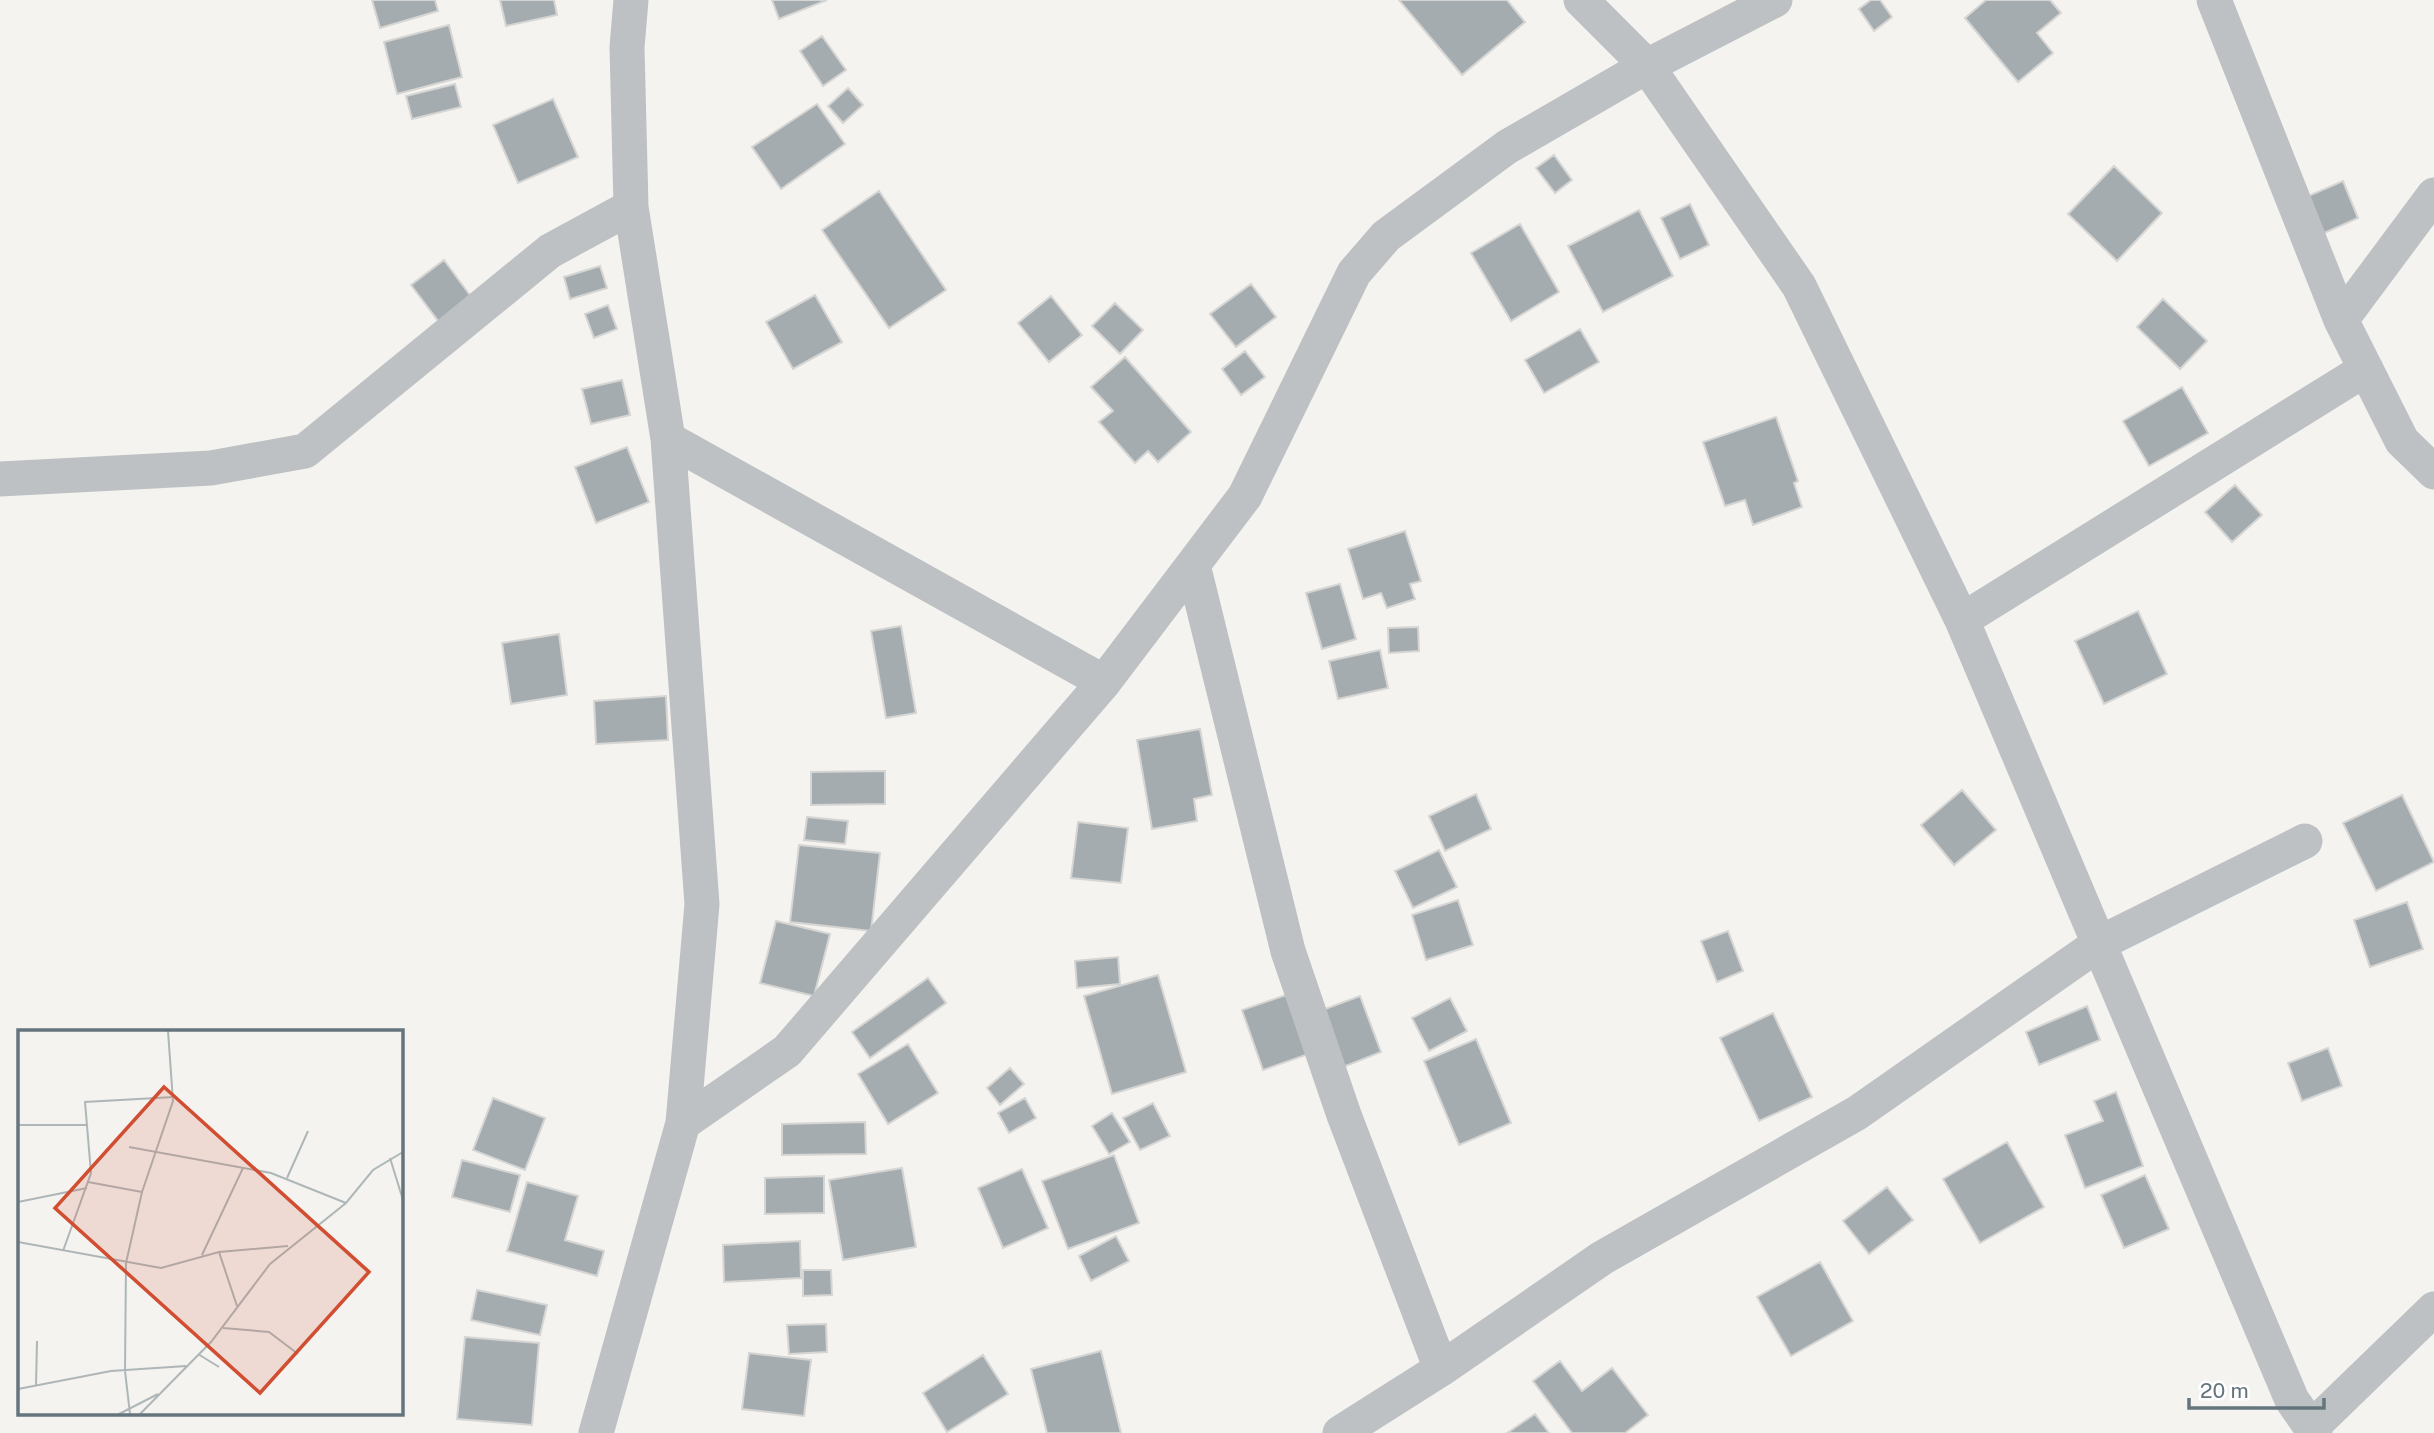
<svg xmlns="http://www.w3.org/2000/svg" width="2434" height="1433" font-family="'Public Sans',sans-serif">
  <rect width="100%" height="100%" fill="#f4f3f0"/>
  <path fill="#a5acb0" stroke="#d5d5d3" stroke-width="2" d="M 372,0 L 435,0 L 438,11 L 380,28 Z
    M 500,0 L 554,0 L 557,15 L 506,26 Z
    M 772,0 L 827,0 L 779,19 Z
    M 1399,0 L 1507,0 L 1525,22 L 1462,75 Z
    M 1871,0 L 1880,0 L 1892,17 L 1874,31 L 1859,9 Z
    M 1986,0 L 2050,0 L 2061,13 L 2037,33 L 2053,53 L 2018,82 L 1965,18 Z
    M 449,25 L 462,77 L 397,94 L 384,42 Z
    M 822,36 L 846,70 L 823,86 L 800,51 Z
    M 455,84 L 461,107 L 412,119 L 406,96 Z
    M 848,88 L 863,105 L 843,123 L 828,106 Z
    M 553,99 L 578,157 L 518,183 L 493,125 Z
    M 817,104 L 845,144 L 781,189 L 752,147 Z
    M 1554,155 L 1572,180 L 1555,193 L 1536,168 Z
    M 2114,166 L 2162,213 L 2117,261 L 2068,214 Z
    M 2343,181 L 2358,218 L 2322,234 L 2306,197 Z
    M 879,191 L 946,290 L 889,328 L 822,230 Z
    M 1690,204 L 1709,245 L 1680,259 L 1661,218 Z
    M 1639,210 L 1673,276 L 1603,312 L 1568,246 Z
    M 1520,224 L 1559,292 L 1511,321 L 1471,253 Z
    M 444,260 L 472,298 L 439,322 L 411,285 Z
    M 600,266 L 607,288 L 570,299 L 564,277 Z
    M 1251,284 L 1276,317 L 1236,347 L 1210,314 Z
    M 815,295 L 842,342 L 793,369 L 766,322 Z
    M 1051,296 L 1082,335 L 1049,362 L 1018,323 Z
    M 2163,299 L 2207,341 L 2180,369 L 2137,327 Z
    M 1115,303 L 1143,330 L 1120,354 L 1092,326 Z
    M 608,305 L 617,329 L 594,338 L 585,314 Z
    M 1580,329 L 1599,362 L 1544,393 L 1525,360 Z
    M 1245,351 L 1265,377 L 1241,395 L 1222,369 Z
    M 1125,357 L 1191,432 L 1158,462 L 1148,451 L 1135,463 L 1099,422 L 1113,411 L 1091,387 Z
    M 622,380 L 630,415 L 591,424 L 582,389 Z
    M 2182,387 L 2208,433 L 2149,466 L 2123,421 Z
    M 1776,417 L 1798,481 L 1794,483 L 1802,507 L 1753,525 L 1745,500 L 1725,506 L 1703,442 Z
    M 627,447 L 649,502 L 596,523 L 575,467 Z
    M 2235,485 L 2262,515 L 2232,542 L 2205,512 Z
    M 1405,531 L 1421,581 L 1410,584 L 1415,599 L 1387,608 L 1381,593 L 1363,599 L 1348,549 Z
    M 1340,584 L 1356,639 L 1322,649 L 1306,593 Z
    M 2138,611 L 2167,674 L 2104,704 L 2075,641 Z
    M 901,626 L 916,713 L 886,718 L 871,631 Z
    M 1418,627 L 1419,651 L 1389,653 L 1388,628 Z
    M 559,634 L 567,695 L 511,704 L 502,643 Z
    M 1380,650 L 1388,688 L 1338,699 L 1329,661 Z
    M 666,696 L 668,740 L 596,744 L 594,701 Z
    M 1200,729 L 1212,795 L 1194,799 L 1197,821 L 1152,829 L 1137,740 Z
    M 885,771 L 885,804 L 811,805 L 811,772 Z
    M 1962,790 L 1996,830 L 1954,865 L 1921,825 Z
    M 1476,794 L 1491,829 L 1445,851 L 1429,816 Z
    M 2402,795 L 2434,862 L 2376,891 L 2343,823 Z
    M 807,817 L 848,821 L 845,844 L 804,840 Z
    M 1078,822 L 1128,828 L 1121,883 L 1071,878 Z
    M 799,845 L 880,853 L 871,931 L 790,922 Z
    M 1439,850 L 1457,887 L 1413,908 L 1395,871 Z
    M 1458,900 L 1473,945 L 1426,960 L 1412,915 Z
    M 2407,902 L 2423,949 L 2370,967 L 2354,920 Z
    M 776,921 L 830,934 L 814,996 L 760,983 Z
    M 1728,931 L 1743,971 L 1717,982 L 1701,941 Z
    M 1118,957 L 1120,984 L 1077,988 L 1075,961 Z
    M 1158,975 L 1186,1072 L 1112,1094 L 1084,996 Z
    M 928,978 L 946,1003 L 870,1058 L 852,1032 Z
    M 1295,992 L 1317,1051 L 1263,1070 L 1242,1010 Z
    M 1360,996 L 1381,1052 L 1338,1069 L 1317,1012 Z
    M 1450,998 L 1467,1031 L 1429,1051 L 1412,1018 Z
    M 2087,1006 L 2100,1040 L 2039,1065 L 2026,1032 Z
    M 1773,1013 L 1812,1097 L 1759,1121 L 1720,1038 Z
    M 1476,1039 L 1511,1123 L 1459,1145 L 1424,1061 Z
    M 908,1044 L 938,1093 L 888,1124 L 858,1074 Z
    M 2328,1048 L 2342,1086 L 2302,1101 L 2288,1063 Z
    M 1010,1068 L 1024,1084 L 1000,1105 L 987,1088 Z
    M 2116,1092 L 2143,1166 L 2085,1188 L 2065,1135 L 2103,1121 L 2094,1101 Z
    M 493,1098 L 545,1118 L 525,1170 L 473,1150 Z
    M 1025,1098 L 1036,1118 L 1009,1133 L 998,1113 Z
    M 1153,1103 L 1170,1136 L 1140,1150 L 1123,1118 Z
    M 1112,1113 L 1130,1142 L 1109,1154 L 1092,1126 Z
    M 865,1122 L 866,1154 L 782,1155 L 782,1124 Z
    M 2007,1142 L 2044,1207 L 1980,1243 L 1943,1179 Z
    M 1114,1155 L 1139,1223 L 1068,1249 L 1042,1181 Z
    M 462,1160 L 520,1175 L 510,1212 L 452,1197 Z
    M 902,1168 L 916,1247 L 843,1260 L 829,1180 Z
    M 1022,1169 L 1048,1228 L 1003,1248 L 978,1188 Z
    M 2145,1175 L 2169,1229 L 2124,1248 L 2101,1195 Z
    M 824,1176 L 824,1213 L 765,1214 L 765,1178 Z
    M 527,1182 L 578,1196 L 565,1240 L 604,1251 L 597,1276 L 507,1251 Z
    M 1887,1187 L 1913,1220 L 1869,1254 L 1843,1221 Z
    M 1116,1236 L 1129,1261 L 1091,1281 L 1079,1256 Z
    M 800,1241 L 801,1278 L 724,1282 L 723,1245 Z
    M 1820,1262 L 1853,1321 L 1791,1356 L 1757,1297 Z
    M 803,1270 L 831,1270 L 832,1295 L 803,1296 Z
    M 477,1290 L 547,1305 L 540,1335 L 471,1320 Z
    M 826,1324 L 827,1352 L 789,1354 L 787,1325 Z
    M 465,1337 L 539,1343 L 532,1425 L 457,1419 Z
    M 1101,1351 L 1121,1433 L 1047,1433 L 1031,1369 Z
    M 749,1353 L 811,1360 L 804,1416 L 742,1409 Z
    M 983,1355 L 1008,1394 L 947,1432 L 923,1393 Z
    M 1560,1361 L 1582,1391 L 1612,1368 L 1648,1415 L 1625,1433 L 1572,1433 L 1533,1381 Z
    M 1535,1414 L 1549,1433 L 1507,1433 Z"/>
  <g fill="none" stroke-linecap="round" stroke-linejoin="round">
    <path stroke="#bdc1c4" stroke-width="35" d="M 1581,0 L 1647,66 L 1799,286 L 1962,620 L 2292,1400 L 2315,1433
      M 2214,0 L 2341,320 L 2402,441 L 2434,472
      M 2341,320 L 2434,195
      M 668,439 L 1104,682
      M 0,479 L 211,468 L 305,451 L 550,251 L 631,207
      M 1193,565 L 1288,951 L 1344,1115 L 1441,1369
      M 1962,620 L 2366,369
      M 683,1123 L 787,1051 L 1104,682 L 1245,496 L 1354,273 L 1386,236 L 1507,147 L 1647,66 L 1775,0
      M 2311,1428 L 2434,1309
      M 596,1433 L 683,1123 L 702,904 L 668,439 L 631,207 L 627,47 L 631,0
      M 1340,1433 L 1441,1369 L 1602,1258 L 1857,1113 L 2100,943 L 2305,841"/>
  </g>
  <g transform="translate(18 1030)">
    <rect width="385" height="385" fill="#f4f3f0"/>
    <path fill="none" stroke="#aeb6b8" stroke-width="2" d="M 0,95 L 68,95M 111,117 L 253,143 L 328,173M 372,128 L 385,170M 269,148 L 290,101M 70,152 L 124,162M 0,172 L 69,158M 0,212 L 143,238 L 201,222 L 270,216M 45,221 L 73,143 L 67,72 L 156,67M 201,222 L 219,276M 184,225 L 225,138M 205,298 L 251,302 L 280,324M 180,324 L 201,337M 18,356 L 19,311M 0,359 L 93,341 L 168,336M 101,384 L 140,364M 112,384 L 107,341 L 108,233 L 124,162 L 155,71 L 150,1M 122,384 L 193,312 L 252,234 L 328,173 L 355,140 L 385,122"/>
    <path fill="#d14e32" fill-opacity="0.15" stroke="#d14e32" stroke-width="3.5" d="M 146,57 L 351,242 L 242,363 L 37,178 Z"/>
    <rect width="385" height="385" fill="none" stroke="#65757e" stroke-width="3.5"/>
  </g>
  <path d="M2189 1398v10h135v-10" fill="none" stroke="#65757e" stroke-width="3.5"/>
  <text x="2200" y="1398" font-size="21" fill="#65757e" stroke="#ffffff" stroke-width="5" paint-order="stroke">20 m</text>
</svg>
